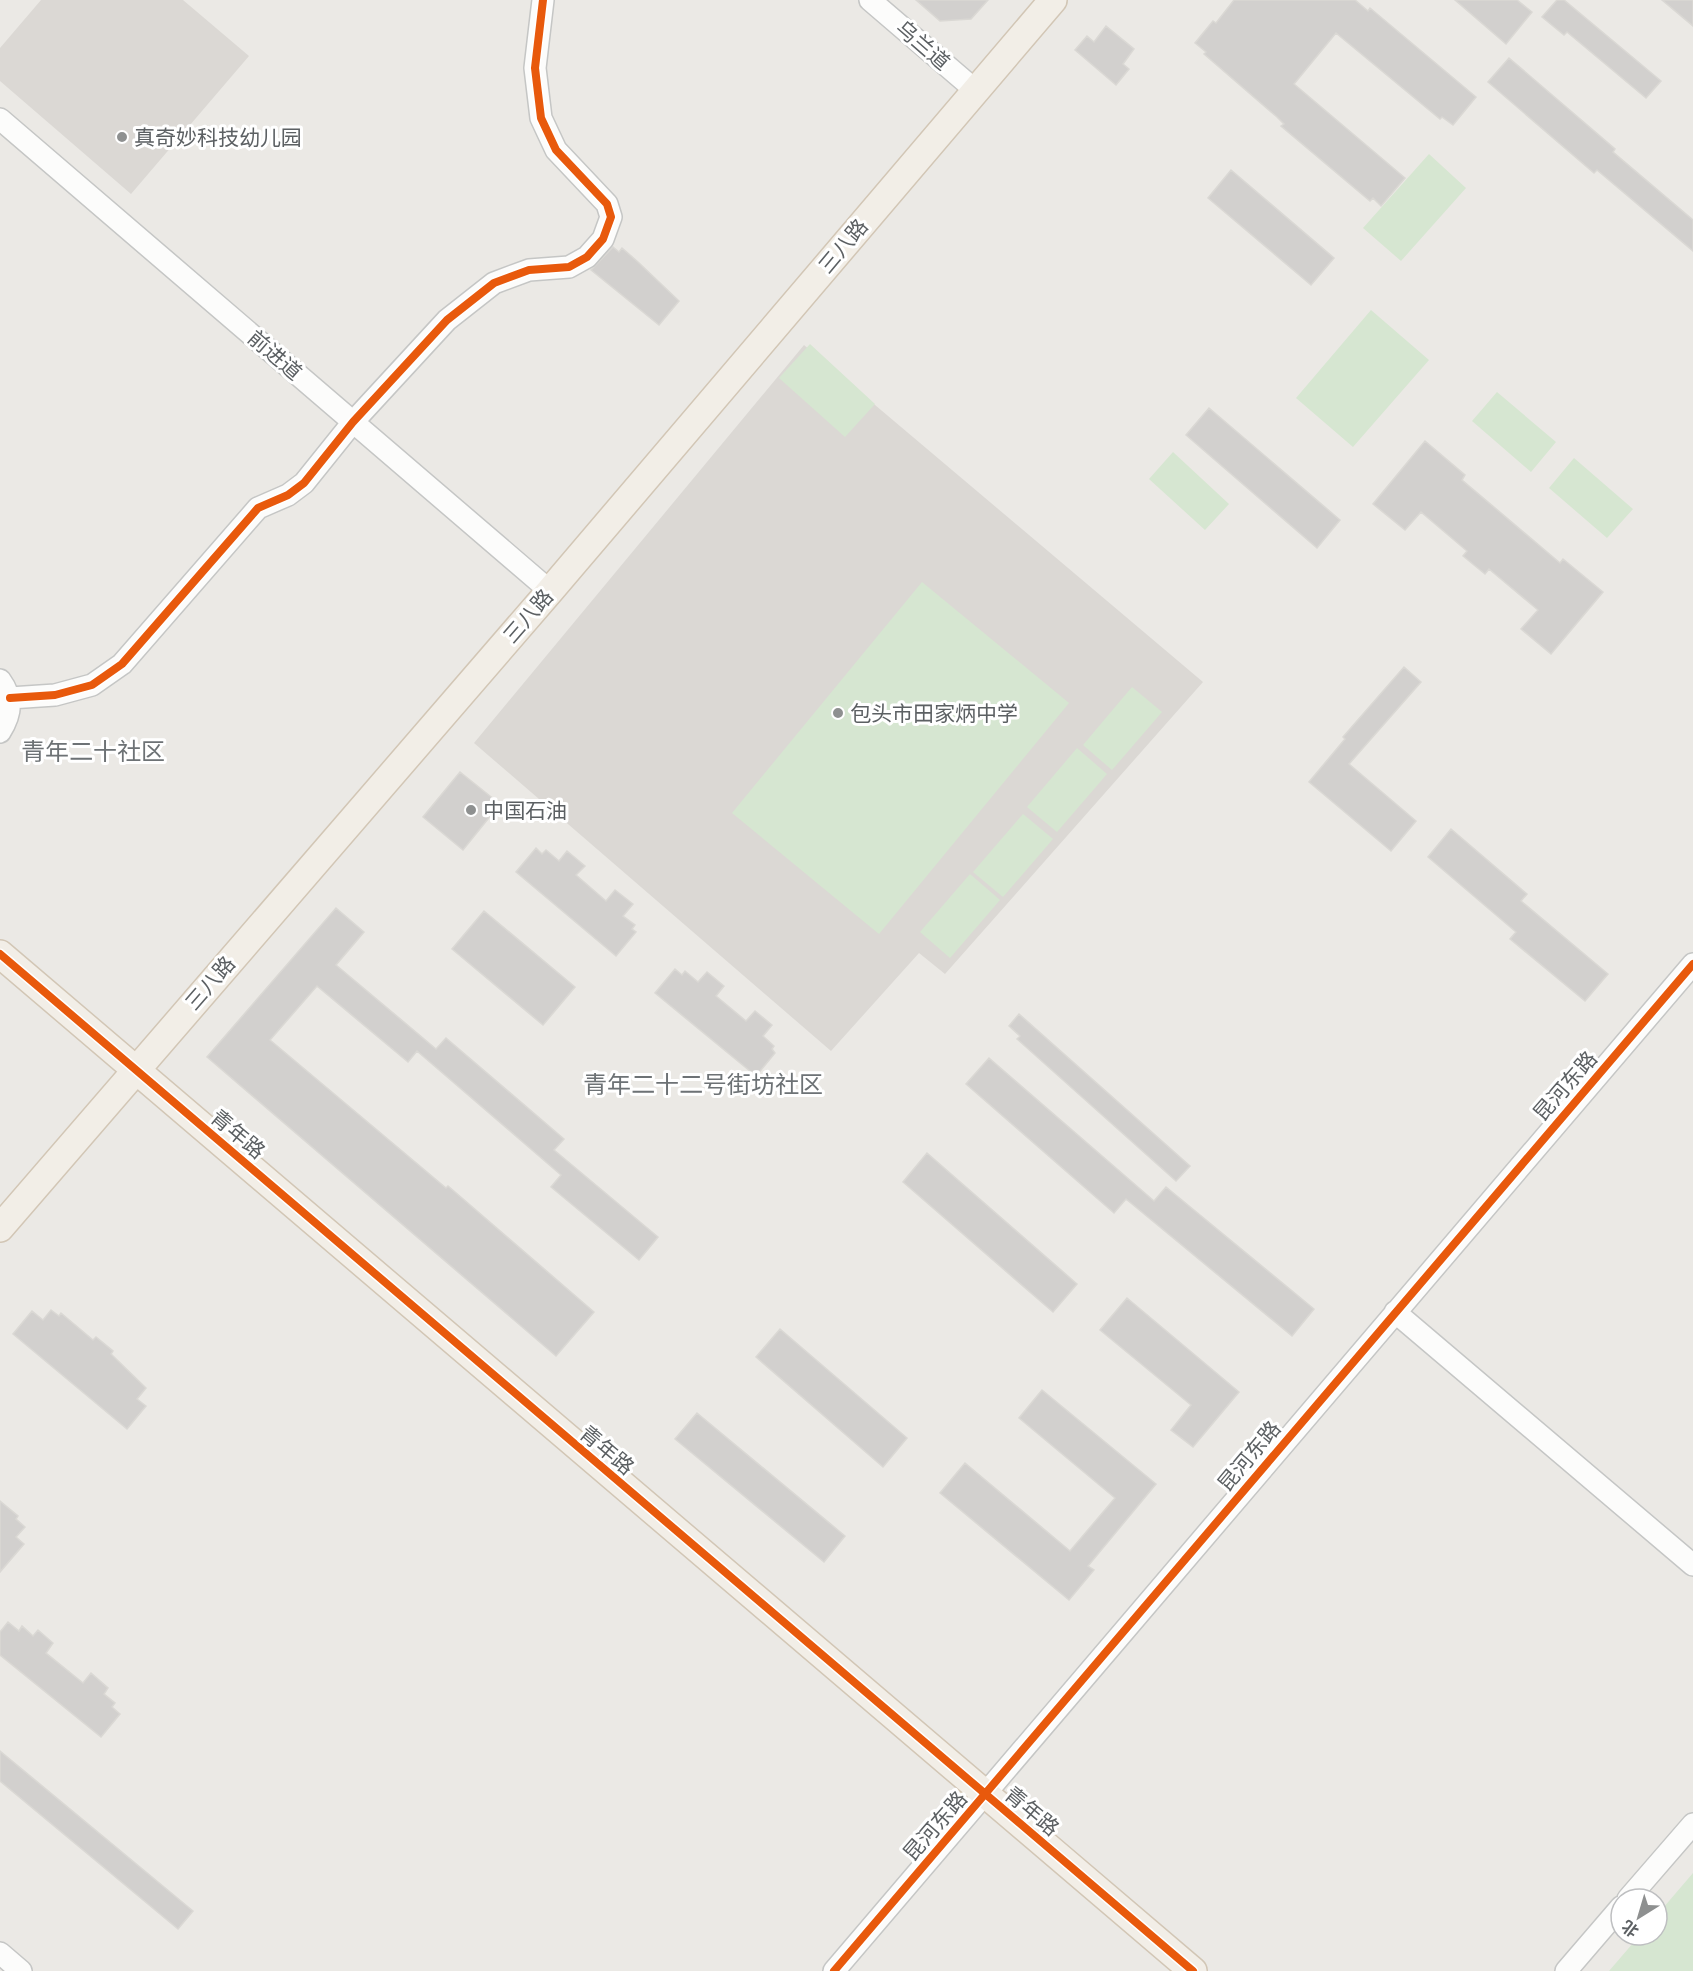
<svg xmlns="http://www.w3.org/2000/svg" width="1693" height="1971" font-family="Rubik,'Noto Sans SC',sans-serif">
  <rect width="100%" height="100%" fill="#ebe9e5"/>
  <path fill="#dbd8d4" d="M 41,0 L 183,0 L 249,56 L 131,194 L 0,81 L 0,48 Z
    M 804,345 L 1203,682 L 945,974 L 919,953 L 831,1051 L 474,743 Z"/>
  <path fill="#d6e6d1" d="M 1429,154 L 1466,188 L 1401,261 L 1363,228 Z
    M 1371,310 L 1429,360 L 1353,447 L 1296,398 Z
    M 810,344 L 875,404 L 845,437 L 779,378 Z
    M 1497,392 L 1556,442 L 1531,472 L 1472,421 Z
    M 1173,452 L 1229,504 L 1205,530 L 1149,479 Z
    M 1574,458 L 1633,509 L 1607,538 L 1549,488 Z
    M 922,582 L 1069,703 L 879,934 L 732,813 Z
    M 1132,687 L 1162,712 L 1112,770 L 1083,745 Z
    M 1077,748 L 1107,774 L 1057,832 L 1027,807 Z
    M 1023,814 L 1053,839 L 1003,897 L 973,872 Z
    M 970,874 L 1000,900 L 950,958 L 920,932 Z
    M 1693,1873 L 1693,1971 L 1609,1971 L 1640,1935 L 1657,1935 L 1657,1915 Z"/>
  <path fill="#d2d0ce" stroke="#dad8d4" stroke-width="1.5" d="M 916,0 L 988,0 L 971,19 L 940,21 Z
    M 1234,0 L 1355,0 L 1368,11 L 1370,8 L 1476,97 L 1453,125 L 1442,117 L 1440,119 L 1336,33 L 1294,84 L 1405,178 L 1381,206 L 1373,198 L 1370,201 L 1281,126 L 1284,124 L 1277,117 L 1204,54 L 1206,52 L 1195,43 L 1213,21 L 1216,23 Z
    M 1455,0 L 1517,0 L 1532,12 L 1506,44 Z
    M 1557,0 L 1564,0 L 1661,81 L 1646,98 L 1567,32 L 1564,35 L 1542,17 Z
    M 1662,0 L 1693,0 L 1693,26 Z
    M 1106,26 L 1134,49 L 1123,64 L 1129,69 L 1116,85 L 1075,50 L 1087,36 L 1094,42 Z
    M 1509,58 L 1615,149 L 1613,152 L 1693,220 L 1693,251 L 1597,170 L 1594,173 L 1488,82 Z
    M 1231,170 L 1334,258 L 1311,285 L 1208,198 Z
    M 613,247 L 619,252 L 622,248 L 638,262 L 679,301 L 659,325 L 591,270 Z
    M 1209,408 L 1340,520 L 1317,548 L 1186,435 Z
    M 1425,441 L 1465,475 L 1462,480 L 1560,563 L 1563,559 L 1603,592 L 1551,654 L 1521,629 L 1538,610 L 1489,569 L 1485,574 L 1463,556 L 1467,551 L 1421,512 L 1405,530 L 1373,504 Z
    M 1404,667 L 1421,682 L 1349,764 L 1416,821 L 1391,851 L 1309,782 L 1345,739 L 1343,737 Z
    M 460,772 L 500,804 L 463,850 L 423,817 Z
    M 1451,829 L 1527,894 L 1521,901 L 1608,974 L 1585,1001 L 1510,939 L 1516,932 L 1428,857 Z
    M 536,848 L 542,854 L 546,850 L 559,861 L 567,851 L 585,866 L 576,875 L 606,901 L 615,890 L 633,904 L 623,916 L 635,925 L 632,929 L 636,932 L 616,956 L 516,872 Z
    M 336,908 L 364,932 L 336,965 L 436,1049 L 446,1038 L 564,1139 L 554,1150 L 658,1237 L 639,1260 L 551,1187 L 561,1175 L 417,1051 L 408,1062 L 317,986 L 270,1040 L 446,1188 L 448,1186 L 594,1312 L 556,1356 L 207,1057 Z
    M 484,911 L 575,987 L 543,1025 L 452,949 Z
    M 675,969 L 682,975 L 685,971 L 698,982 L 707,972 L 724,986 L 716,996 L 746,1021 L 755,1011 L 772,1025 L 763,1036 L 774,1046 L 772,1049 L 775,1053 L 756,1076 L 655,993 Z
    M 1019,1014 L 1190,1166 L 1176,1181 L 1017,1039 L 1020,1036 L 1009,1026 Z
    M 989,1058 L 1154,1201 L 1166,1187 L 1314,1309 L 1292,1336 L 1126,1199 L 1114,1213 L 966,1084 Z
    M 927,1153 L 1077,1284 L 1053,1312 L 903,1182 Z
    M 1127,1298 L 1239,1392 L 1193,1447 L 1171,1430 L 1191,1405 L 1100,1330 Z
    M 51,1310 L 59,1316 L 61,1313 L 93,1340 L 96,1337 L 113,1351 L 111,1354 L 146,1388 L 137,1399 L 146,1406 L 127,1429 L 13,1334 L 32,1311 L 43,1320 Z
    M 780,1329 L 907,1438 L 883,1467 L 756,1357 Z
    M 1042,1390 L 1156,1484 L 1088,1566 L 1094,1570 L 1069,1600 L 940,1493 L 965,1463 L 1070,1551 L 1115,1498 L 1019,1418 Z
    M 697,1413 L 845,1536 L 824,1562 L 675,1439 Z
    M 0,1501 L 18,1516 L 16,1519 L 25,1527 L 16,1537 L 24,1544 L 0,1572 Z
    M 8,1622 L 19,1631 L 22,1626 L 33,1636 L 38,1630 L 53,1643 L 46,1653 L 83,1683 L 91,1673 L 108,1688 L 104,1694 L 115,1703 L 112,1707 L 120,1714 L 101,1737 L 0,1655 L 0,1632 Z
    M 0,1751 L 193,1911 L 178,1929 L 0,1781 Z"/>
  <g fill="none" stroke-linecap="round" stroke-linejoin="round">
    <defs>
      <path id="minor" d="M 870,0 L 975,90
        M 0,119 L 550,591
        M 0,680 C 13,698 12,713 0,732
        M 10,698 L 55,695 L 92,685 L 122,664 L 258,508 L 288,495 L 304,483 L 353,422 L 447,320 L 494,283 L 529,270 L 569,267 L 587,257 L 603,239 L 611,217 L 607,204 L 556,150 L 541,118 L 535,68 L 543,0
        M 1395,1312 L 1693,1565
        M 1628,1899 L 1693,1824
        M 0,1953 L 21,1971
        M 834,1971 L 1693,964
        M 1566,1971 L 1621,1907"/>
      <path id="major" d="M 0,954 L 1193,1971
        M 0,1228 L 550,591 L 1053,0"/>
    </defs>
    <use href="#minor" stroke="#c5c6c5" stroke-width="24"/>
    <use href="#major" stroke="#d2c6b5" stroke-width="30"/>
    <use href="#minor" stroke="#fcfcfb" stroke-width="21"/>
    <use href="#major" stroke="#f2eee7" stroke-width="27"/>
    <defs>
      <path id="cycleway" d="M 10,698 L 55,695 L 92,685 L 122,664 L 258,508 L 288,495 L 304,483 L 353,422 L 447,320 L 494,283 L 529,270 L 569,267 L 587,257 L 603,239 L 611,217 L 607,204 L 556,150 L 541,118 L 535,68 L 543,0
        M 0,954 L 1193,1971
        M 834,1971 L 1693,964"/>
    </defs>
    <use href="#cycleway" stroke="#fff" stroke-width="11"/>
    <use href="#cycleway" stroke="#e8590c" stroke-width="8"/>
  </g>
  <g fill="#8e9090" stroke="#fff" stroke-width="2">
    <circle cx="122" cy="137" r="6"/>
    <circle cx="838" cy="713" r="6"/>
    <circle cx="471" cy="810" r="6"/>
  </g>
  <g text-anchor="middle" dominant-baseline="central" stroke-width="6" stroke-linejoin="round" paint-order="stroke">
    <g font-size="21" fill="#5c6063" stroke="#fff">
      <text transform="translate(923 45) rotate(41)">乌兰道</text>
      <text transform="translate(843 246) rotate(-50)">三八路</text>
      <text transform="translate(275 355) rotate(41)">前进道</text>
      <text transform="translate(528 616) rotate(-49)">三八路</text>
      <text transform="translate(210 983) rotate(-49)">三八路</text>
      <text transform="translate(1565 1086) rotate(-49)">昆河东路</text>
      <text transform="translate(238 1134) rotate(40)">青年路</text>
      <text transform="translate(607 1450) rotate(40)">青年路</text>
      <text transform="translate(1249 1456) rotate(-50)">昆河东路</text>
      <text transform="translate(1032 1811) rotate(40)">青年路</text>
      <text transform="translate(935 1826) rotate(-49)">昆河东路</text>
    </g>
    <g font-size="21" fill="#5c6063" stroke="#fff" text-anchor="start">
      <text x="134" y="137">真奇妙科技幼儿园</text>
      <text x="850" y="713">包头市田家炳中学</text>
      <text x="483" y="810">中国石油</text>
    </g>
    <g font-size="24" fill="#6d7275" stroke="#fff">
      <text x="93" y="752">青年二十社区</text>
      <text x="703" y="1085">青年二十二号街坊社区</text>
    </g>
  </g>
  <g transform="translate(1639 1917) rotate(217)"><circle r="28" fill="#ffffff" stroke="#bebfc1" stroke-width="1.5"/>
  <path d="M0-4.5L10 22L0 15L-10 22Z" fill="#8e9090"/>
  <text y="-9" font-size="16" font-weight="bold" text-anchor="middle" fill="#5c6063">北</text>
  </g>
</svg>
